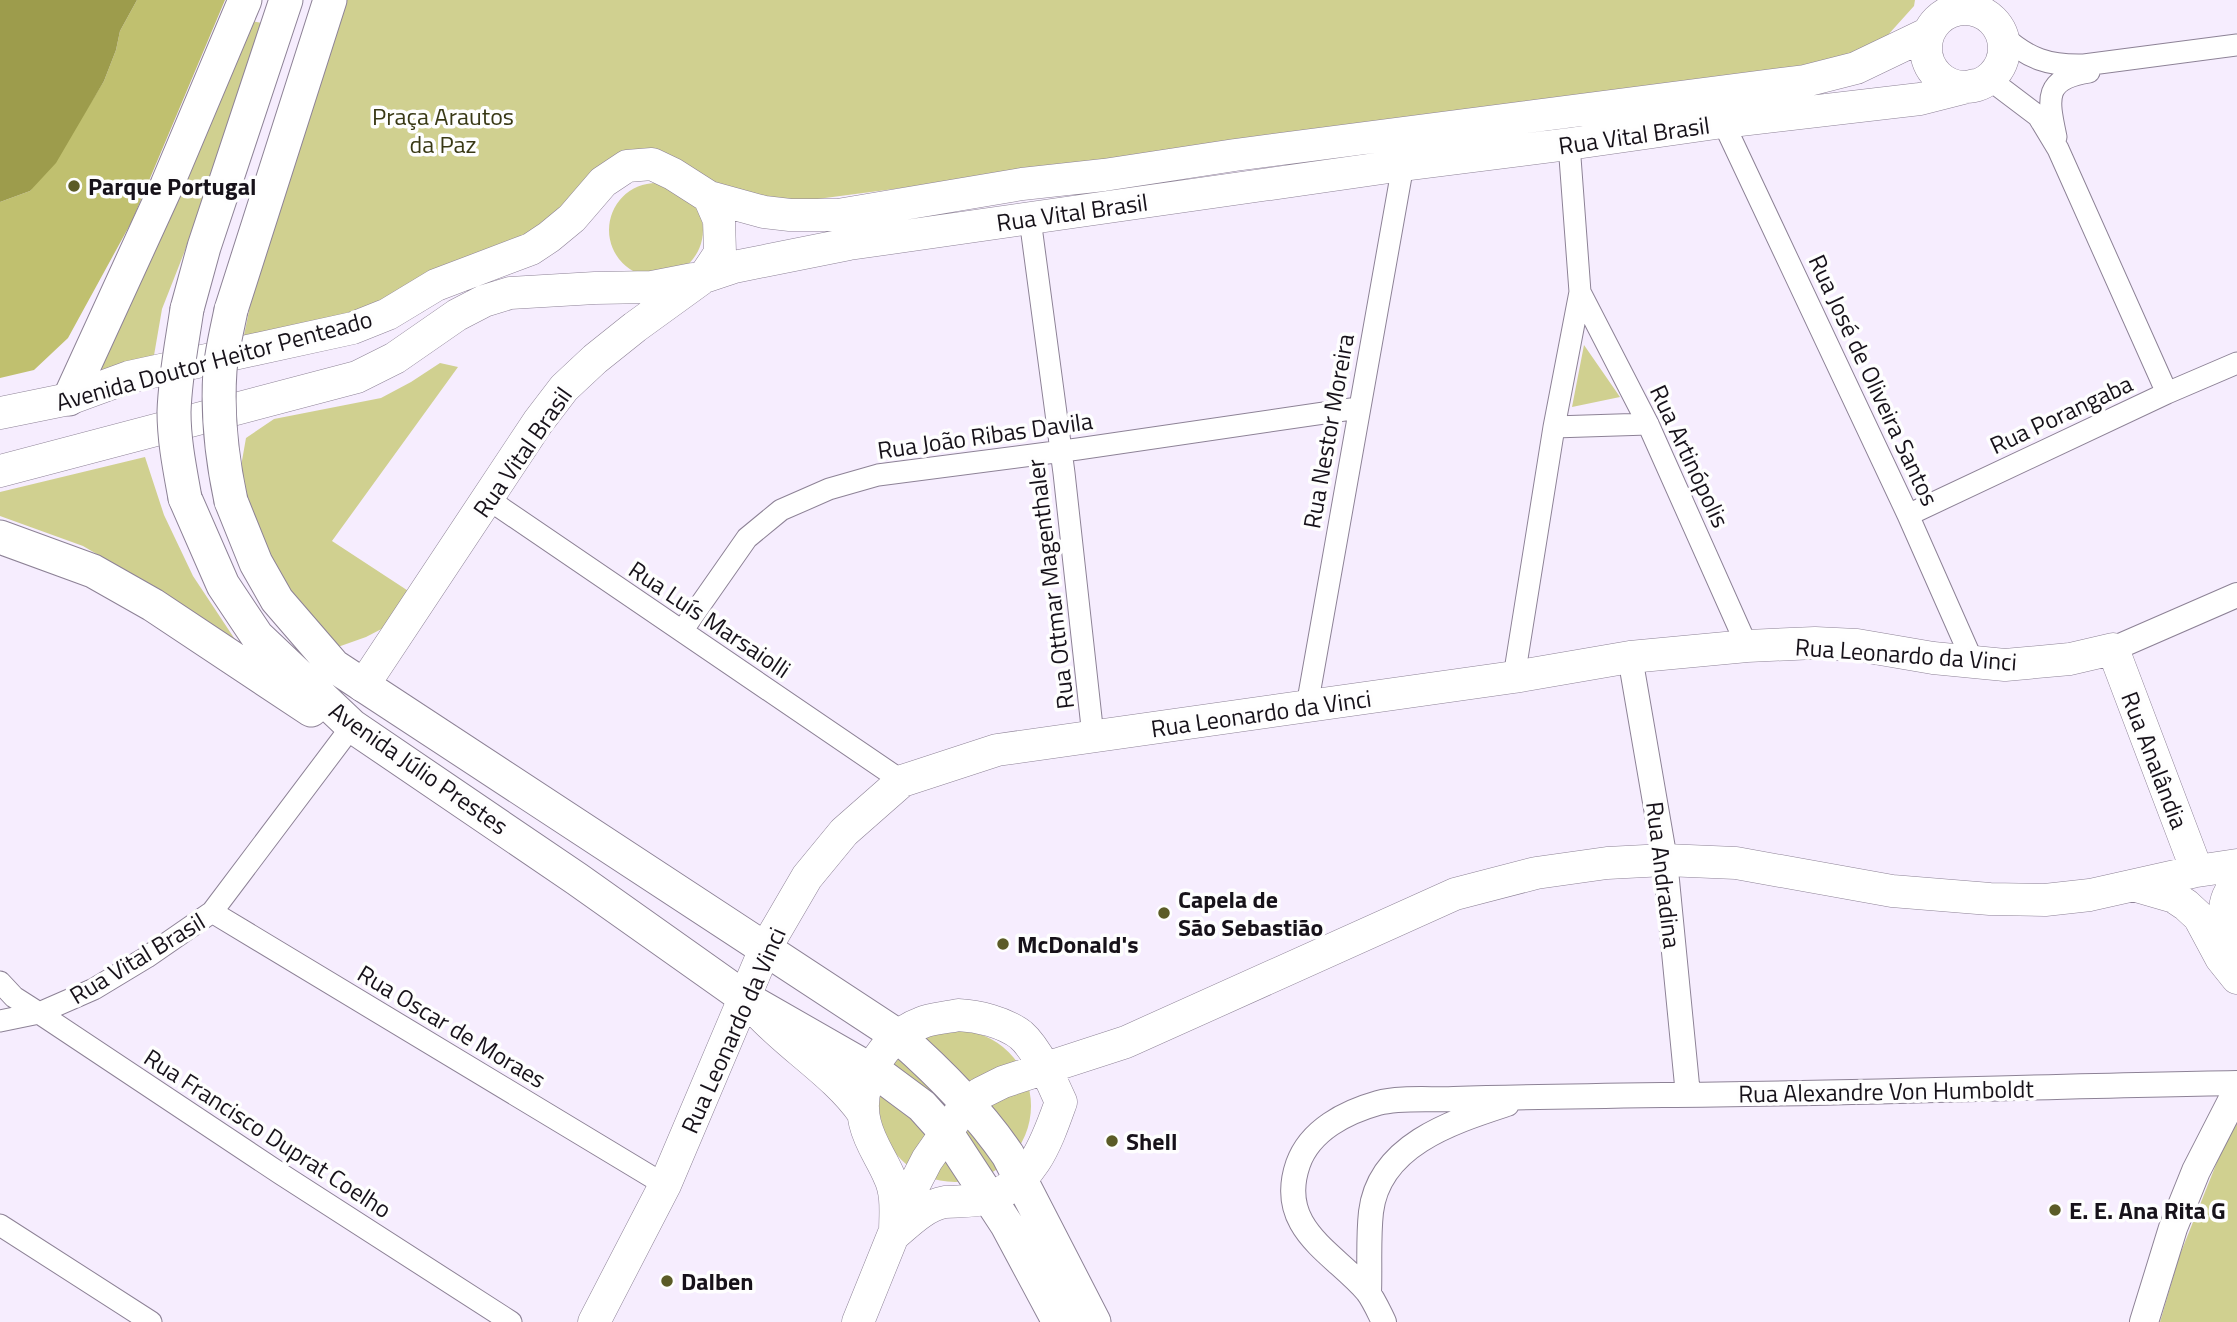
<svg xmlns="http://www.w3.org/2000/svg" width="2237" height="1322" font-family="'Titillium Web',sans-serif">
  <rect width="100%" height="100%" fill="#f6edfe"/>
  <path fill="#d0d090" d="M 347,0 L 1915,0 L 1914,6 L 1887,36 L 1853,59 L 1804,70 L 802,201 L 727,192 L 662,155 L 556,221 L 353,315 L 243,340 L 251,301 Z
    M 251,21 L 262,23 L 184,253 L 162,309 L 152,367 L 96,376 Z
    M609 230a47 47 0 1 1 94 0a47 47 0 1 1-94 0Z
    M 1584,345 L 1620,397 L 1572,407 Z
    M 440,363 L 458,367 L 332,541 L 416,596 L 393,623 L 366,637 L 335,648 L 306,616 L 271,563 L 252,517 L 240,472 L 246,438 L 274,419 L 381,398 L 411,382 Z
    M 145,457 L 164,515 L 193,576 L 242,650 L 162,592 L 83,546 L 0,516 L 0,492 Z
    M879 1106a76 76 0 1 1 152 0a76 76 0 1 1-152 0Z
    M 2237,1112 L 2237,1322 L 2160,1322 L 2179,1257 Z"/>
  <path fill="#c0c06f" d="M 137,0 L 225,0 L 132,221 L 68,338 L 34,370 L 0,378 L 0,202 L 30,191 L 82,117 L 104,81 L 116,50 L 120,31 Z"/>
  <path fill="#9d9c4c" d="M 0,0 L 137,0 L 120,31 L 116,50 L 104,81 L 56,163 L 30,191 L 0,202 Z"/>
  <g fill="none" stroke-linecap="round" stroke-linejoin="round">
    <defs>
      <path id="minor" d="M 2002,35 C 2028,59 2049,66 2084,65 L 2237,45
        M 1992,76 L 1997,85 L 2038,116 L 2058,149 L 2167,393
        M 1723,122 L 1908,515 L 1973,662
        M 2056,137 C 2048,99 2043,79 2089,72
        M 1030,219 L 1064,473 L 1093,736
        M 1580,292 L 1648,424 L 1747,646
        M 1554,427 L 1648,424
        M 488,499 L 902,781
        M 1908,515 L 2167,393 L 2237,363
        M 682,631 L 747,538 L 781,510 L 829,489 L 878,475 L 1078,449 L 1358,408
        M 1514,677 L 1554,427 L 1580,292 L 1569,144
        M 1307,706 L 1403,165
        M 212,912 L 665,1185
        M 0,982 L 14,997 L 39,1013 L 281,1174 L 511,1322
        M 0,1021 L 39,1013 L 94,989 L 147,957 L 212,912 L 352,726
        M 0,1225 L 151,1322"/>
      <path id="tertiary" d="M 2113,649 L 2237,595
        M 1630,657 L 1665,860 L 1688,1095
        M 1369,1293 C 1370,1267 1368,1239 1371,1212 C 1379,1145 1452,1122 1507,1104
        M 1384,1322 C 1379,1312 1374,1300 1367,1291 C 1333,1252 1276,1228 1298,1164 C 1310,1130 1346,1112 1378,1103 C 1399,1097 1432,1100 1454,1099 C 1523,1097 1593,1096 1663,1095 C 1854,1094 2046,1086 2237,1083"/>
      <path id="secondary" d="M 2144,1322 L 2173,1228 L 2196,1171 L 2237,1091"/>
      <path id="primary" d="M1926 48a39 39 0 1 1 78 0a39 39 0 1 1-78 0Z
        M 704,277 L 720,253 L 719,220 L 709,197
        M 0,413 L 69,399 L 129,377 L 353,328 L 388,314 L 436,285 L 531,249 L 549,237 L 572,218 L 603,182 L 627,166 L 652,164 L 673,174 L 709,197 L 764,212 L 790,215 L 838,215 L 1022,184 L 1104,175 L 1235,155 L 1805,81 L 1856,68 L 1929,33
        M 0,471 L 357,377 L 395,358 L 457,315 L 484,301 L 510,293 L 595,288 L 652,287 L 693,279
        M 363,686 L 538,422 L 564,388 L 595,359 L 635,327 L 704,277 L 734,267 L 849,244 L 1403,165 L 1569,144 L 1723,122 L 1920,99 L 1975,85
        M 2237,884 C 2219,901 2223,928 2237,947
        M 2136,886 L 2174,897 L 2186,905 L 2199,917 L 2221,958 L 2237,978
        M 758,1012 C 790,1047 837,1075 863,1113
        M 958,1015 C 978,1016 1004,1022 1021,1035 C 1036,1048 1053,1083 1061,1102 C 1047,1141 1033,1184 988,1198 C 974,1202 960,1201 945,1202 C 926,1205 909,1222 895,1234 C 895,1215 898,1194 889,1176 C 881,1157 870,1144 865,1123 C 855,1084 884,1036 921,1023 C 932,1018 946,1018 958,1015 Z
        M 594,1322 L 665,1185 L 765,949 L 807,877 L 844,832 L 902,781 L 997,750 L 1514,677 L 1630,657 L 1747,646 L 1815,643 L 1857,645 L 1933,658 L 2005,665 L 2070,659 L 2113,649 L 2197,871
        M 858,1322 L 911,1191 L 927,1160 L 966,1104 L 981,1093 L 1003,1082 L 1126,1042 L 1455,894 L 1536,873 L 1607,863 L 1665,860 L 1736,863 L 1892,891 L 1990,899 L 2045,900 L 2090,895 L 2197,871 L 2237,865"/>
      <path id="trunk" d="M 187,309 L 204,247 L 286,0
        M 231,310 L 330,0
        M 69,399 L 167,185 L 245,0
        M 185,498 L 223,585 L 257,636 L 352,726 L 577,879 L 745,998 L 883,1077 L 922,1106 L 948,1135 L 1007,1225 L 1059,1322
        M 231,501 L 256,563 L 277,600 L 334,666 L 898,1036 C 939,1072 978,1111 1008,1155 L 1094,1322
        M 0,537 L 93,571 L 153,605 L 311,710"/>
    </defs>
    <use href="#minor" stroke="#8d8296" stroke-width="23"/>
    <use href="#tertiary" stroke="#8d8296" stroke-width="26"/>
    <use href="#secondary" stroke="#8d8296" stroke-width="30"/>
    <use href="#primary" stroke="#8d8296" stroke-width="33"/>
    <use href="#trunk" stroke="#8d8296" stroke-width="35"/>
    <use href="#minor" stroke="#fff" stroke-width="21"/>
    <use href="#tertiary" stroke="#fff" stroke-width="24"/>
    <use href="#secondary" stroke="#fff" stroke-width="28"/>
    <use href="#primary" stroke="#fff" stroke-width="32"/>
    <use href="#trunk" stroke="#fff" stroke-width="33"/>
    <defs>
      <path id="trunk-bridge" d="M 231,310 C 227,330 222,350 220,370 C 217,413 222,459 231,501
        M 185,498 C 180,470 174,441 174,412 C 175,377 182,343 187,309"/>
    </defs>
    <use href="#trunk-bridge" stroke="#8d8296" stroke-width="35" stroke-linecap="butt"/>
    <use href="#trunk-bridge" stroke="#fff" stroke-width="33"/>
  </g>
  <g fill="#5b5b27" stroke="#fefefe" stroke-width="2.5">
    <circle cx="74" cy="186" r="7"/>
    <circle cx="1164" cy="913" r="7"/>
    <circle cx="1003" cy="944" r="7"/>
    <circle cx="1112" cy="1141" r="7"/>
    <circle cx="2055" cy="1210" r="7"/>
    <circle cx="667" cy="1281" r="7"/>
  </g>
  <g text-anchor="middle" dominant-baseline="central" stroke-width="7" stroke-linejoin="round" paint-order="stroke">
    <g font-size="24" fill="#393915" stroke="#fefefe">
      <text x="443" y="116">Praça Arautos<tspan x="443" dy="28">da Paz</tspan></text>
    </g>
    <g font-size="24" fill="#17121a" stroke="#fefefe">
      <text transform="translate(1634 135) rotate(-8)">Rua Vital Brasil</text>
      <text transform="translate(1072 212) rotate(-8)">Rua Vital Brasil</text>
      <text transform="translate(214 360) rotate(-15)">Avenida Doutor Heitor Penteado</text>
      <text transform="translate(1874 380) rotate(65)">Rua José de Oliveira Santos</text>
      <text transform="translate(2061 414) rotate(-25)">Rua Porangaba</text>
      <text transform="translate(1328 431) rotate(-80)">Rua Nestor Moreira</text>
      <text transform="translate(985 435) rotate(-8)">Rua João Ribas Davila</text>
      <text transform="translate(522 452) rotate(-55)">Rua Vital Brasil</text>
      <text transform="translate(1690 456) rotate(65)">Rua Artinópolis</text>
      <text transform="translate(1050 584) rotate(-97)">Rua Ottmar Magenthaler</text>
      <text transform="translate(710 619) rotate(34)">Rua Luís Marsaiolli</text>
      <text transform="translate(1906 654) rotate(4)">Rua Leonardo da Vinci</text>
      <text transform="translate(1261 713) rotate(-8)">Rua Leonardo da Vinci</text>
      <text transform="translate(2155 760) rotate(69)">Rua Analândia</text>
      <text transform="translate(419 768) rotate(35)">Avenida Júlio Prestes</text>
      <text transform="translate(1664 875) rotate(83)">Rua Andradina</text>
      <text transform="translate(137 958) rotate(-31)">Rua Vital Brasil</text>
      <text transform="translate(452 1026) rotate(31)">Rua Oscar de Moraes</text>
      <text transform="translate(733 1030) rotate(-66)">Rua Leonardo da Vinci</text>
      <text transform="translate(1886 1091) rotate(-1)">Rua Alexandre Von Humboldt</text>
      <text transform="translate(268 1133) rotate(33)">Rua Francisco Duprat Coelho</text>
    </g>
    <g font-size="24" font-weight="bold" fill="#17121a" stroke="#fefefe" text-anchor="start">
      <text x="88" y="186">Parque Portugal</text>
      <text x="1178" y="899">Capela de<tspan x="1178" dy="28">São Sebastião</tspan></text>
      <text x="1017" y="944">McDonald's</text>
      <text x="1126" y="1141">Shell</text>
      <text x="2069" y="1210">E. E. Ana Rita G</text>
      <text x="681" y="1281">Dalben</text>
    </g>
  </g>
</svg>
